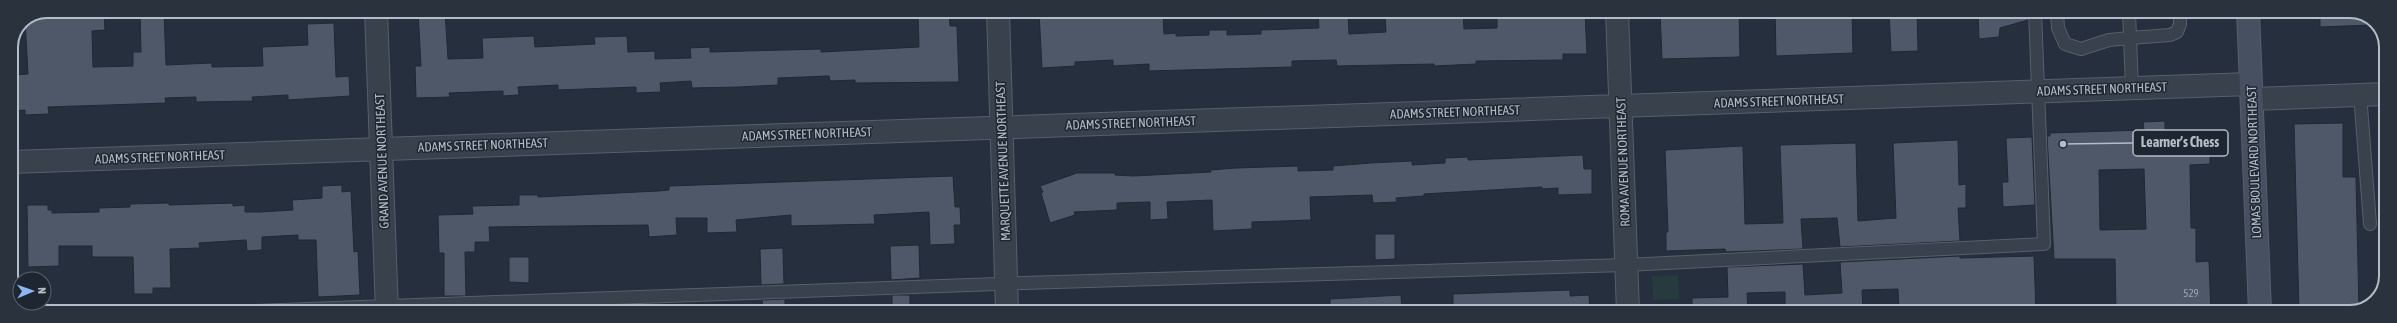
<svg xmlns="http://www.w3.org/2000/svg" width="2397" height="323" font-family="'Asap Condensed',sans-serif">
  <rect width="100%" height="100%" fill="#252f3d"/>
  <path fill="#273b3e" d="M 1678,275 L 1679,299 L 1653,300 L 1652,276 Z"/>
  <path fill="#4e5868" stroke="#202834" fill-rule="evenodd" d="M 66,11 L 104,11 L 105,30 L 92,31 L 93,67 L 133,66 L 133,52 L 141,52 L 140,11 L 164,11 L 166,65 L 212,63 L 212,67 L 263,66 L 262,47 L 308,45 L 307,24 L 334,23 L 336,77 L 349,76 L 350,96 L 288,100 L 288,95 L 252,97 L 253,101 L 196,102 L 196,97 L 165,98 L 166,103 L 48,107 L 49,114 L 25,115 L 25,110 L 13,111 L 11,75 L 28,74 L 25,20 L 36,16 L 67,14 Z
    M 418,11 L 445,11 L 448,59 L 483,58 L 482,38 L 534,36 L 535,47 L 595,44 L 594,37 L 627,36 L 628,52 L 655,51 L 655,59 L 691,58 L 690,48 L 710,47 L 710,52 L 821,49 L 821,52 L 919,47 L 918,11 L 949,11 L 950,26 L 957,26 L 959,82 L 855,83 L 855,80 L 830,81 L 829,76 L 778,78 L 778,85 L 739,87 L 692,88 L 691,81 L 660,83 L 661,92 L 636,93 L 636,87 L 558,90 L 558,85 L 518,87 L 519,95 L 503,96 L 503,91 L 449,93 L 450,97 L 416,98 L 415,66 L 421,66 Z
    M 1062,11 L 1120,11 L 1120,17 L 1163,15 L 1164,34 L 1176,33 L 1176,36 L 1209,35 L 1209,30 L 1227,30 L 1227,35 L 1261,34 L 1261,30 L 1319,28 L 1318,12 L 1348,11 L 1349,34 L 1386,32 L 1385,15 L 1463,11 L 1464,29 L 1497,28 L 1497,17 L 1538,16 L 1538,11 L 1585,12 L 1587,54 L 1563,54 L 1563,60 L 1476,61 L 1476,64 L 1434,66 L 1434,64 L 1337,66 L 1336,60 L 1292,61 L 1292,67 L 1149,71 L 1149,64 L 1113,66 L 1113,60 L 1075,62 L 1075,66 L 1042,68 L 1039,12 Z
    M 1660,11 L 1739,11 L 1740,57 L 1662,59 Z
    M 1775,11 L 1852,11 L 1853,53 L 1776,56 Z
    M 1889,11 L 1917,11 L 1918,51 L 1891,52 Z
    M 1978,11 L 2028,11 L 2028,20 L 2000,28 L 1999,37 L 1979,39 Z
    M 2320,11 L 2355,11 L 2369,19 L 2370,25 L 2320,27 Z
    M 2165,121 L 2165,149 L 2210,148 L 2210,164 L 2190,165 L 2191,228 L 2196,228 L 2196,262 L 2209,261 L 2211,312 L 2116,312 L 2115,259 L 2054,259 L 2047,136 L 2050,136 L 2050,133 L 2144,130 L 2143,122 ZM 2144,169 L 2146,229 L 2100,230 L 2099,170 Z
    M 2343,123 L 2343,177 L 2356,177 L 2359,309 L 2350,312 L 2299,312 L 2294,124 Z
    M 2032,137 L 2035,205 L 2003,207 L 2002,182 L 2008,182 L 2006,138 Z
    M 1958,140 L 1959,185 L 1966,184 L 1966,208 L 1958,208 L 1960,241 L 1840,247 L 1837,218 L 1801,219 L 1803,249 L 1726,252 L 1725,249 L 1666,251 L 1666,232 L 1668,232 L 1665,150 L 1743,146 L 1745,224 L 1783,223 L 1780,145 L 1856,143 L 1858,221 L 1896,218 L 1893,143 Z
    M 1583,155 L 1584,169 L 1592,169 L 1592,194 L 1558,195 L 1558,188 L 1542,189 L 1542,187 L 1424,194 L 1424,196 L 1396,198 L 1397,202 L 1373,203 L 1372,195 L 1310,197 L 1311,220 L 1252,222 L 1252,229 L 1213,231 L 1212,200 L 1167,202 L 1168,219 L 1150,220 L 1150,202 L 1117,203 L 1117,210 L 1074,212 L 1075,215 L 1050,223 L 1041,193 L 1043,192 L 1040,186 L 1077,173 L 1115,173 L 1115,175 L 1133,176 L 1211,172 L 1210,170 L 1236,168 L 1298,166 L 1298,171 L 1333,170 L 1333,166 L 1371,163 L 1412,161 L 1412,165 L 1445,163 L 1445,158 L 1468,157 L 1468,160 Z
    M 953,176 L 955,207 L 960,207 L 961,225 L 954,225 L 955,244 L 930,245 L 929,212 L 874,215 L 875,224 L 791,226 L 791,215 L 736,220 L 737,232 L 707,233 L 707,218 L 676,218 L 677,235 L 649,237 L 648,225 L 489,227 L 490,242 L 475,242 L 475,252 L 465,252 L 466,296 L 444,296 L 444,253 L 439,253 L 438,215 L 473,214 L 472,206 L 519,205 L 519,195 L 538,195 L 538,197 L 658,191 L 669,190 L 669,186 Z
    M 342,185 L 342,192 L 351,191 L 354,252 L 358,251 L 360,295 L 318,297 L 316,240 L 298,240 L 298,235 L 262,237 L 262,250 L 247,251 L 246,240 L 199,243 L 200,248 L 170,249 L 171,288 L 153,288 L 153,294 L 134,294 L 133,257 L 92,257 L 92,246 L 59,246 L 59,266 L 28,267 L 27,205 L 48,205 L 48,210 L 52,210 L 52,213 L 99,212 L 99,208 L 130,207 L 130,204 L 169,203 L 169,205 L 233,203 L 233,206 L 245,205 L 245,212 L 260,212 L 293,210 L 292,200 L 322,198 L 322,186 Z
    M 1375,234 L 1395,234 L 1395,259 L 1375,260 Z
    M 919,245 L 920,278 L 891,280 L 890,246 Z
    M 783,248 L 784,284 L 761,285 L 760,249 Z
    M 1960,256 L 1960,258 L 2034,256 L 2036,312 L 1899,312 L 1898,289 L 1862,290 L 1863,312 L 1785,312 L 1785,292 L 1747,293 L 1748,312 L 1692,312 L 1692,298 L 1728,297 L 1727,267 L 1803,264 L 1805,295 L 1842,293 L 1840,262 Z
    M 509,257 L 529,257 L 529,283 L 509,282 Z
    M 1570,290 L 1570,296 L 1589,295 L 1590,312 L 1453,312 L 1453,294 Z
    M 892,295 L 910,295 L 910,312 L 892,312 Z
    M 1401,295 L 1402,312 L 1330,312 L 1330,299 Z
    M 785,299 L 785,312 L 763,312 L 762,300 Z"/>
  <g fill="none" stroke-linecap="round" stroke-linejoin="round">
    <defs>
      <path id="lane" d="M 2057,11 L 2058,28 L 2065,44 L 2081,49 L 2109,40 L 2130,38 L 2132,88
        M 2129,11 L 2130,38 L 2170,35 L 2177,32 L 2180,24 L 2180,11
        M 2360,94 L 2370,224
        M 224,312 L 1023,283 L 1626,265 L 2044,244 L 2035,11"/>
      <path id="street" d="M 376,11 L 387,312
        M 998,11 L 1007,312
        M 1617,11 L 1628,312
        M 2252,99 L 2386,94
        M 11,162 L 2251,84"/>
      <path id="secondary" d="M 2248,11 L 2260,312"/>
    </defs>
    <use href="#lane" stroke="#575f6b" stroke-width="14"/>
    <use href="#street" stroke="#575f6b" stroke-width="24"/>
    <use href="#secondary" stroke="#575f6b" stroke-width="24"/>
    <use href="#lane" stroke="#39414d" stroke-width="12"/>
    <use href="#street" stroke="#39414d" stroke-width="22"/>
    <use href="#secondary" stroke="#475060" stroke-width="22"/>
  </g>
  <g text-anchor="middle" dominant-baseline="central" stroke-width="3" stroke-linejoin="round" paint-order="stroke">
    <g font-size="11" fill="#9aa3b0">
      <text x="2191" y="293">529</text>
    </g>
    <g font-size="13" fill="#b4bcc8" stroke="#1e2632">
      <text transform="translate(2102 89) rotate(-2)">ADAMS STREET NORTHEAST</text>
      <text transform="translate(1779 101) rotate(-2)">ADAMS STREET NORTHEAST</text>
      <text transform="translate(1455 112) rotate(-2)">ADAMS STREET NORTHEAST</text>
      <text transform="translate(1131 123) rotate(-2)">ADAMS STREET NORTHEAST</text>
      <text transform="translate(807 134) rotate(-2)">ADAMS STREET NORTHEAST</text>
      <text transform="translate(483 145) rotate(-2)">ADAMS STREET NORTHEAST</text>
      <text transform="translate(160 157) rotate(-2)">ADAMS STREET NORTHEAST</text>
      <text transform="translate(382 161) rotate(-92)">GRAND AVENUE NORTHEAST</text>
      <text transform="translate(1003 161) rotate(-92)">MARQUETTE AVENUE NORTHEAST</text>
      <text transform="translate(1623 162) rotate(-92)">ROMA AVENUE NORTHEAST</text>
      <text transform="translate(2254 162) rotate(-92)">LOMAS BOULEVARD NORTHEAST</text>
    </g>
  </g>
  <path d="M0 0H2397V323H0ZM47 18H2350A29 29 0 0 1 2379 47V276A29 29 0 0 1 2350 305H47A29 29 0 0 1 18 276V47A29 29 0 0 1 47 18Z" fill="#2a323e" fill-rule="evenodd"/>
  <path fill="none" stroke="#b4bcc8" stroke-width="2" d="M47 18H2350A29 29 0 0 1 2379 47V276A29 29 0 0 1 2350 305H47A29 29 0 0 1 18 276V47A29 29 0 0 1 47 18Z"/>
  <path fill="none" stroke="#b4bcc8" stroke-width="1.5" d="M2063 144L2133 143"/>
  <circle fill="#b4bcc8" stroke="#1e2632" stroke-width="1.5" cx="2063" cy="144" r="4"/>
  <rect fill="#1e2632" stroke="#b4bcc8" stroke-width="1.5" x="2133" y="130" width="95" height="26" rx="4"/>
  <g font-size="14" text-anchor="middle" font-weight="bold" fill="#b4bcc8">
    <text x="2180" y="147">Learner’s Chess</text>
  </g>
  <g transform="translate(32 291) rotate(88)"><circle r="19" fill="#1e2632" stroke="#5a626e"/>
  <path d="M0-3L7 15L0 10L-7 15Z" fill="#8db6f4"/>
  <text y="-6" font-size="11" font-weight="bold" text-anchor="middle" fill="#b4bcc8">N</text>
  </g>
</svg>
